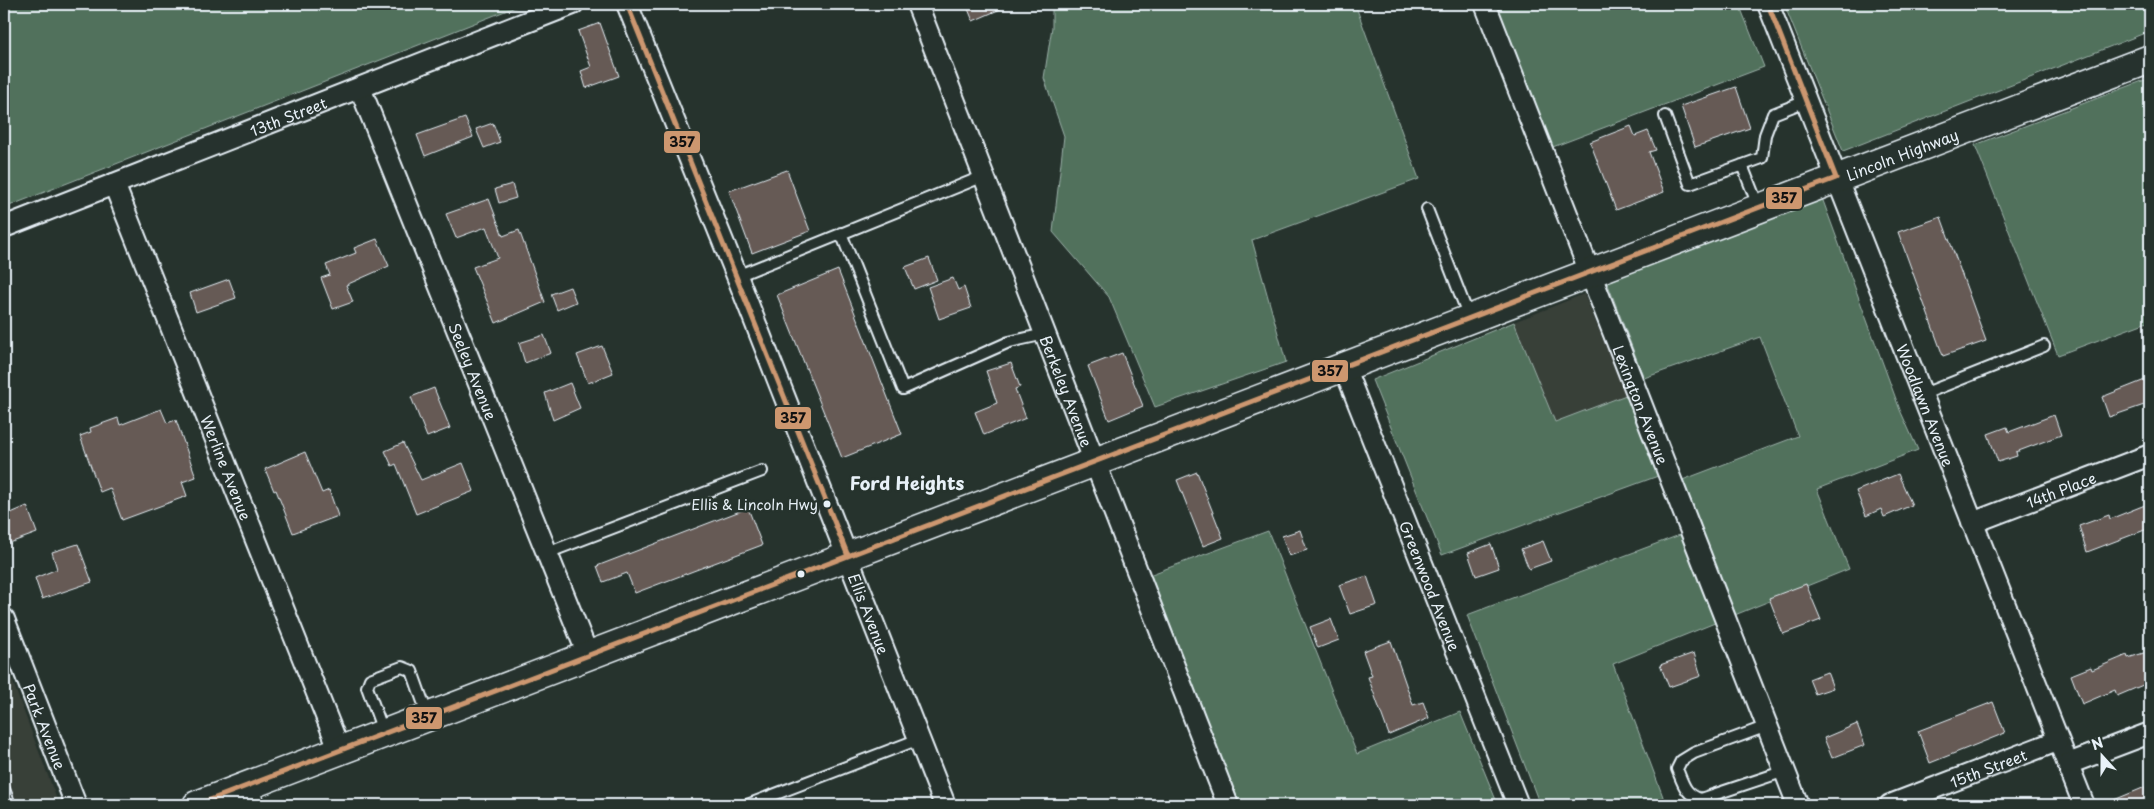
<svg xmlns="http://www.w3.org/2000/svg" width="2154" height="809" font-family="'Playpen Sans',sans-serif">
  <rect width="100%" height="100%" fill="#26332d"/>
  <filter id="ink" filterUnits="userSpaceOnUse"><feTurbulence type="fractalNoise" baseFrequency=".02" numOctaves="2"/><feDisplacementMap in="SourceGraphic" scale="10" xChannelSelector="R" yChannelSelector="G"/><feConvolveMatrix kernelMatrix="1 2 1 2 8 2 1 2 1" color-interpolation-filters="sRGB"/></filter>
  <g filter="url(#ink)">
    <path fill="#393f39" d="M 1584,294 L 1626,395 L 1555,422 L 1514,322 Z
      M 4,659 L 59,805 L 4,805 Z"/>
    <path fill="#51715b" stroke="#9cb1aa" d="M 4,4 L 523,4 L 4,208 Z
      M 1052,4 L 1355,4 L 1419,179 L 1252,240 L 1286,362 L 1155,407 L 1109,297 L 1053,232 L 1064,136 L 1044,78 L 1052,27 Z
      M 1495,4 L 1739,4 L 1764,67 L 1550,148 Z
      M 1784,4 L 2150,4 L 2150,31 L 1843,151 Z
      M 2150,78 L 2150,321 L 2058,355 L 1975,145 Z
      M 1822,198 L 1900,410 L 1918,450 L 1817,489 L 1849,569 L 1613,664 L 1665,802 L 1658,805 L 1540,805 L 1467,615 L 1685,533 L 1664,487 L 1798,436 L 1760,337 L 1644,378 L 1607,282 Z
      M 1514,322 L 1555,422 L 1626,395 L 1658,476 L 1442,555 L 1372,380 Z
      M 1268,531 L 1357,754 L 1460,712 L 1498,805 L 1239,805 L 1149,575 Z"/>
    <path fill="#665a55" stroke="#e8f1f8" d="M 966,4 L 1012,4 L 973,21 Z
      M 600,23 L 619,76 L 586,88 L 581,71 L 591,67 L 578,31 Z
      M 1736,87 L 1750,128 L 1695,147 L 1681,106 Z
      M 465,118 L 473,137 L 425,156 L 417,135 Z
      M 493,123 L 500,142 L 484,148 L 476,129 Z
      M 1631,126 L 1635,136 L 1648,131 L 1656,150 L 1649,152 L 1664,192 L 1616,210 L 1590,142 Z
      M 787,170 L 810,231 L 752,253 L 729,191 Z
      M 512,184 L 516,198 L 499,203 L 495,189 Z
      M 489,199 L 503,236 L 519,230 L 545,302 L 496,323 L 473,267 L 498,258 L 486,227 L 456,238 L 446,214 Z
      M 1941,217 L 1986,341 L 1943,356 L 1898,232 Z
      M 377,239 L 389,266 L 346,285 L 353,302 L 333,309 L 321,278 L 330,275 L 326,265 L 356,253 L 354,248 Z
      M 929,258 L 937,280 L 914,289 L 905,267 Z
      M 838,270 L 902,434 L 842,458 L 777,295 Z
      M 953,278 L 958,290 L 964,287 L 971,308 L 939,319 L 928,287 Z
      M 229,279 L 236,298 L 196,312 L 190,293 Z
      M 570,287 L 576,302 L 557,310 L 551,294 Z
      M 544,335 L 551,353 L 525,363 L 519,343 Z
      M 602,346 L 613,373 L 588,383 L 577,355 Z
      M 1122,353 L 1143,406 L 1109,420 L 1088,366 Z
      M 1011,363 L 1020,387 L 1015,389 L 1026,418 L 984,435 L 975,412 L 997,403 L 986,371 Z
      M 2150,378 L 2150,403 L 2109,417 L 2102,397 Z
      M 570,383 L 580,408 L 553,420 L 545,393 Z
      M 434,388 L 450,428 L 427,437 L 411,397 Z
      M 161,409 L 167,423 L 176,420 L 196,477 L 182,482 L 187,496 L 122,520 L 110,488 L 100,492 L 80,436 L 91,432 L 90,428 L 118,418 L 120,425 Z
      M 2054,415 L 2061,435 L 2016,452 L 2017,456 L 1998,462 L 1988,434 L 2007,427 L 2009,432 Z
      M 403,443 L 421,480 L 463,463 L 474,491 L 416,514 L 396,464 L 392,466 L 385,451 Z
      M 305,452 L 322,493 L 329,490 L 338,516 L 293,533 L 276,490 L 274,491 L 265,469 Z
      M 1197,472 L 1223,538 L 1203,546 L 1177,480 Z
      M 1898,474 L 1912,505 L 1884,517 L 1881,509 L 1866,516 L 1856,491 Z
      M 2150,503 L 2150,528 L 2087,552 L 2079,526 L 2109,515 L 2110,519 Z
      M 27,506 L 37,533 L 7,544 L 4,537 L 4,516 Z
      M 748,508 L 762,545 L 635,593 L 627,573 L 603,582 L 597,566 Z
      M 1300,530 L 1307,550 L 1289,556 L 1282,536 Z
      M 1543,541 L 1551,561 L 1529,569 L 1521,549 Z
      M 78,544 L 92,582 L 42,599 L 35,578 L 57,569 L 52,552 Z
      M 1491,544 L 1499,568 L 1476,576 L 1468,553 Z
      M 1367,576 L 1377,605 L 1350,614 L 1339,585 Z
      M 1806,584 L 1821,620 L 1783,634 L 1769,598 Z
      M 1331,619 L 1339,640 L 1318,648 L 1310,627 Z
      M 1391,641 L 1413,705 L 1423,702 L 1429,718 L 1389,735 L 1368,677 L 1372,676 L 1363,651 Z
      M 2150,651 L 2150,682 L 2117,696 L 2115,690 L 2082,704 L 2071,675 L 2091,667 L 2092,670 L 2127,655 L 2128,658 Z
      M 1694,653 L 1701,676 L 1669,687 L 1660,665 Z
      M 1827,672 L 1833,688 L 1815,694 L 1809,679 Z
      M 1993,702 L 2005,733 L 1930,763 L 1918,731 Z
      M 1857,724 L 1865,745 L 1832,758 L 1824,738 Z
      M 2150,785 L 2150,805 L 2102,805 Z"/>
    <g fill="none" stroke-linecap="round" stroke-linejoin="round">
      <defs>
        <path id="service" d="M 1665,116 L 1690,184 L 1762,158 L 1765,135 L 1773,114 L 1806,101
          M 1742,165 L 1759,208
          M 1427,209 L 1469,317
          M 841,233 L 903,389 L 1009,342 L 1045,334
          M 737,276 L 984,176
          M 1921,395 L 2044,346
          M 547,553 L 762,471
          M 1767,726 L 1694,753 L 1681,761 L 1677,769 C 1683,783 1685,795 1701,799 L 1785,771
          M 383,731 L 367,687 L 370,679 L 402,667 L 412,671 L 428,716
          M 4,789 L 10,805
          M 747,805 L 919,739"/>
        <g id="minor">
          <path id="s1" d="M 627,4 L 737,276 L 945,805"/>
          <path id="s2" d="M 917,4 L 1228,805"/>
          <path id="s3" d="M 1485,4 L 1798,805"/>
          <path id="s4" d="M 1768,4 L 2084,805"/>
          <path id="s5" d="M 360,88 L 588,655"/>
          <path id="s6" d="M 114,184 L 340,751"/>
          <path id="s7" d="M 4,227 L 573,4"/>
          <path id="s8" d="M 1344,367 L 1518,805"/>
          <path id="s9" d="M 1972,523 L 2150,455"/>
          <path id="s10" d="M 4,619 L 76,805"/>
          <path d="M 2068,764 L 2150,733"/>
          <path d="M 247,786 L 254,805"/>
          <path id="s11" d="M 1890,805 L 2057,741"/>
        </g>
        <g id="primary">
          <path id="s12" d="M 197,805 L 2150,59"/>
        </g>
      </defs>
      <use href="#service" stroke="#e8f1f8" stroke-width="14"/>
      <use href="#minor" stroke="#e8f1f8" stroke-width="24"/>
      <use href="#primary" stroke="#e8f1f8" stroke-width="31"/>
      <use href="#service" stroke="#26332d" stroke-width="10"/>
      <use href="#minor" stroke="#26332d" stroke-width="20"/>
      <use href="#primary" stroke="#26332d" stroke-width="28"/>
      <defs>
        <path id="bus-1" d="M 627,4 L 848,556
          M 197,805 L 1836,178 L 1768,4"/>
      </defs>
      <use href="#bus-1" stroke="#26332d" stroke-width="9"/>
      <use href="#bus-1" stroke="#cd976f" stroke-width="5"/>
    </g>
  </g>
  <g fill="#e8f1f8" stroke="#26332d" stroke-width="2">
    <circle cx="827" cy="504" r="4.5"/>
    <circle cx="801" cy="574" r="4.5"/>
  </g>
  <g text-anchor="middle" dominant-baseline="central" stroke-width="5" stroke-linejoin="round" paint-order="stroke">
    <g font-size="14" fill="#e8f1f8" stroke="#26332d" text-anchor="end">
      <text x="818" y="504">Ellis &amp; Lincoln Hwy</text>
    </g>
    <g font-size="15" fill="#e8f1f8" stroke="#26332d">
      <text stroke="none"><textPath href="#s7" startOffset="305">13th Street</textPath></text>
      <text stroke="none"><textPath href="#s12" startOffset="1825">Lincoln Highway</textPath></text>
      <text stroke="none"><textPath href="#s5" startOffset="305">Seeley Avenue</textPath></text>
      <text stroke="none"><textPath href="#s2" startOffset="415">Berkeley Avenue</textPath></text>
      <text stroke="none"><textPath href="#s3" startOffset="430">Lexington Avenue</textPath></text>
      <text stroke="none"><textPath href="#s4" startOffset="431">Woodlawn Avenue</textPath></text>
      <text stroke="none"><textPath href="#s6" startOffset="305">Werline Avenue</textPath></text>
      <text stroke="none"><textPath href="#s9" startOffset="95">14th Place</textPath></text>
      <text stroke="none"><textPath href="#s8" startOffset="235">Greenwood Avenue</textPath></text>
      <text stroke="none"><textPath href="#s1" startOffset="656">Ellis Avenue</textPath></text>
      <text stroke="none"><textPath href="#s10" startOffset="115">Park Avenue</textPath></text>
      <text stroke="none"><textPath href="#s11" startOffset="105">15th Street</textPath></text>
    </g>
    <g font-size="18" font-weight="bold" fill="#e8f1f8" stroke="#26332d">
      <text x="907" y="482">Ford Heights</text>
    </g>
  </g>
  <g stroke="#26332d" stroke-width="2">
    <rect x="663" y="130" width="38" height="24" rx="5" fill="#cd976f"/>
    <rect x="1765" y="186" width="38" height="24" rx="5" fill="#cd976f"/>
    <rect x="1311" y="359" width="38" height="24" rx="5" fill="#cd976f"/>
    <rect x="774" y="406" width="38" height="24" rx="5" fill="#cd976f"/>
    <rect x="405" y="706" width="38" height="24" rx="5" fill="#cd976f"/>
  </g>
  <g font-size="14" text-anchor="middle" font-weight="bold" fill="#111">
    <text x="682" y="147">357</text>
    <text x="1784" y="203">357</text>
    <text x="1330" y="376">357</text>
    <text x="793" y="423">357</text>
    <text x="424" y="723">357</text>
  </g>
  <rect width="2154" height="809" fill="none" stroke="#26332d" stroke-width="20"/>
  <rect x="10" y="10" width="2134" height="789" fill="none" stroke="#e8f1f8" stroke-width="2" filter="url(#ink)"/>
  <g transform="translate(2102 756) rotate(339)" stroke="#26332d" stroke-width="4" paint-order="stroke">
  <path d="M0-4L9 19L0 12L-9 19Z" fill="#e8f1f8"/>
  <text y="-8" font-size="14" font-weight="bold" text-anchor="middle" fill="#e8f1f8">N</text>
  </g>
</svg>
